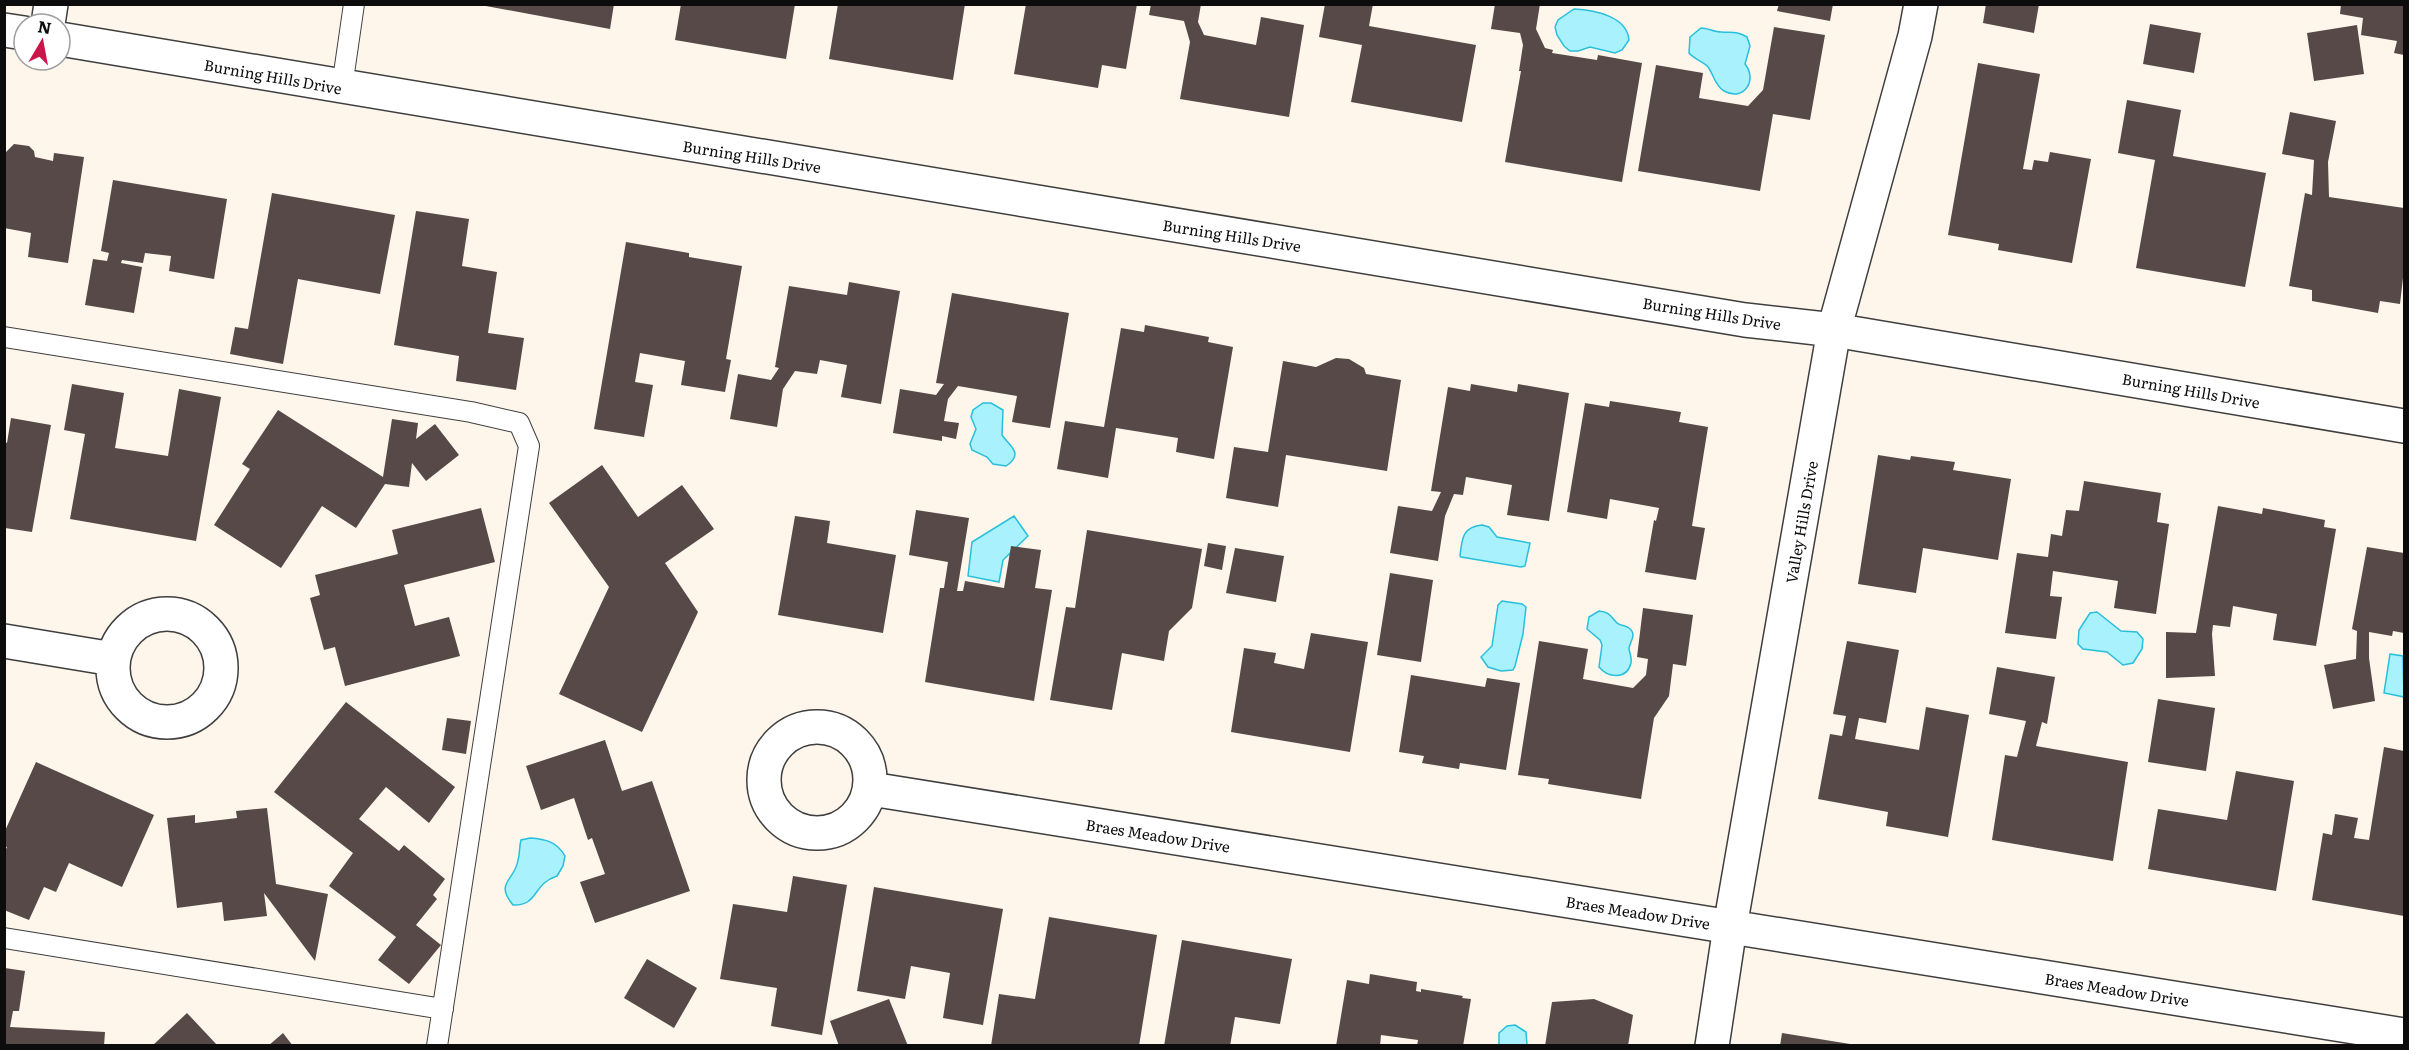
<svg xmlns="http://www.w3.org/2000/svg" width="2409" height="1050" font-family="Literata,serif">
  <rect width="100%" height="100%" fill="#fff6eb"/>
  <path fill="#a9f2fd" stroke="#28bfdc" stroke-width="1.5" d="M 1574,9 C 1594,10 1627,16 1629,40 L 1622,50 L 1615,53 L 1590,47 L 1578,51 L 1570,51 L 1564,46 L 1557,35 L 1555,27 L 1558,20 Z
    M 1701,28 C 1708,28 1714,32 1721,32 C 1732,33 1737,31 1747,37 L 1750,46 L 1745,64 C 1758,80 1744,102 1724,91 C 1715,86 1714,75 1708,67 C 1703,61 1695,60 1689,53 L 1690,37 Z
    M 983,403 L 991,403 L 1003,410 L 1002,435 C 1009,446 1025,453 1006,466 L 993,464 L 987,457 L 972,450 L 970,444 L 976,429 L 971,417 L 973,410 Z
    M 1014,516 L 1028,536 L 1003,560 L 999,582 L 968,576 L 972,542 Z
    M 1482,525 L 1489,527 L 1497,537 L 1530,543 L 1525,566 L 1521,567 L 1461,557 L 1460,556 C 1462,539 1462,527 1482,525 Z
    M 1502,601 L 1522,604 L 1526,607 L 1523,634 L 1515,666 L 1513,670 L 1501,671 L 1488,667 L 1481,657 L 1492,646 L 1498,605 Z
    M 1599,611 C 1610,612 1610,616 1617,623 C 1620,626 1626,625 1629,628 C 1638,635 1629,642 1629,649 C 1630,654 1632,658 1631,663 C 1627,680 1608,678 1599,667 L 1602,645 L 1600,640 L 1587,629 L 1589,617 Z
    M 2097,612 L 2121,631 L 2137,632 L 2143,639 L 2142,649 L 2133,663 L 2123,665 L 2107,652 L 2083,649 L 2078,644 L 2079,630 L 2090,613 Z
    M 2390,654 L 2403,656 L 2404,697 L 2384,693 Z
    M 530,838 C 546,839 557,842 565,856 L 563,866 L 557,876 C 532,884 539,906 513,905 C 494,882 515,881 518,860 C 520,854 519,847 521,840 Z
    M 1515,1025 L 1526,1032 L 1527,1045 L 1499,1045 L 1499,1033 L 1507,1026 Z"/>
  <path fill="#564947" d="M 475,4 L 614,4 L 610,29 Z
    M 681,4 L 795,4 L 786,59 L 675,40 Z
    M 838,4 L 965,4 L 953,80 L 829,59 Z
    M 1026,4 L 1137,4 L 1126,69 L 1102,65 L 1098,88 L 1014,74 Z
    M 1151,4 L 1201,4 L 1198,22 L 1204,35 L 1256,45 L 1261,17 L 1304,25 L 1289,117 L 1180,99 L 1190,42 L 1184,21 L 1149,15 Z
    M 1325,4 L 1373,4 L 1369,26 L 1476,45 L 1462,122 L 1351,102 L 1362,45 L 1319,37 Z
    M 1495,4 L 1540,4 L 1536,29 L 1545,48 L 1553,50 L 1552,53 L 1597,60 L 1598,55 L 1642,63 L 1622,182 L 1505,162 L 1521,71 L 1519,71 L 1523,45 L 1520,33 L 1491,29 Z
    M 1779,4 L 1833,4 L 1830,21 L 1777,11 Z
    M 1986,4 L 2039,4 L 2034,33 L 1983,23 Z
    M 2341,4 L 2404,4 L 2404,55 L 2394,53 L 2397,41 L 2361,35 L 2363,18 L 2340,14 Z
    M 2150,24 L 2201,33 L 2194,73 L 2143,64 Z
    M 2357,25 L 2364,74 L 2314,81 L 2307,33 Z
    M 1774,27 L 1825,35 L 1810,120 L 1773,114 L 1760,191 L 1638,171 L 1656,65 L 1703,73 L 1699,98 L 1748,106 L 1763,90 Z
    M 1978,63 L 2040,74 L 2023,169 L 2032,170 L 2034,160 L 2048,162 L 2050,152 L 2091,159 L 2072,263 L 1998,250 L 1999,244 L 1948,235 Z
    M 2127,100 L 2181,110 L 2173,156 L 2266,173 L 2245,287 L 2136,268 L 2155,160 L 2118,153 Z
    M 2290,112 L 2336,121 L 2328,162 L 2329,197 L 2404,208 L 2404,269 L 2400,304 L 2380,301 L 2378,313 L 2312,301 L 2312,290 L 2289,286 L 2305,193 L 2312,195 L 2314,160 L 2282,154 Z
    M 14,144 L 29,146 L 34,151 L 35,157 L 53,161 L 54,153 L 84,157 L 68,263 L 28,257 L 31,233 L 4,228 L 4,154 Z
    M 113,180 L 227,199 L 214,279 L 169,271 L 171,256 L 145,253 L 143,263 L 122,260 L 121,263 L 142,267 L 134,313 L 85,305 L 93,259 L 107,261 L 109,253 L 101,251 Z
    M 272,193 L 395,215 L 380,294 L 298,279 L 283,364 L 230,354 L 235,327 L 248,329 Z
    M 416,211 L 469,219 L 462,266 L 497,272 L 488,333 L 524,338 L 516,390 L 456,381 L 459,356 L 394,345 Z
    M 626,242 L 689,253 L 689,257 L 742,266 L 726,359 L 731,360 L 725,392 L 681,385 L 685,361 L 640,353 L 635,382 L 653,385 L 644,437 L 594,429 Z
    M 849,282 L 900,291 L 881,404 L 841,397 L 847,365 L 820,360 L 817,374 L 795,371 L 783,389 L 777,427 L 730,419 L 738,374 L 771,380 L 779,368 L 775,367 L 789,286 L 847,295 Z
    M 952,293 L 1069,313 L 1050,428 L 1012,422 L 1017,396 L 958,386 L 948,399 L 944,421 L 959,423 L 956,439 L 942,436 L 942,441 L 893,433 L 900,389 L 936,395 L 944,384 L 936,383 Z
    M 1145,325 L 1209,337 L 1208,342 L 1233,347 L 1214,459 L 1176,452 L 1178,438 L 1116,428 L 1108,478 L 1057,469 L 1065,421 L 1104,427 L 1121,328 L 1144,332 Z
    M 1336,358 L 1349,359 L 1364,368 L 1366,374 L 1401,380 L 1387,471 L 1286,455 L 1278,507 L 1226,498 L 1234,447 L 1268,452 L 1283,361 L 1316,367 Z
    M 72,384 L 124,393 L 115,448 L 168,456 L 179,389 L 221,397 L 196,541 L 70,519 L 85,434 L 64,430 Z
    M 1471,384 L 1517,392 L 1518,384 L 1569,393 L 1549,521 L 1507,515 L 1512,485 L 1466,477 L 1463,495 L 1454,494 L 1445,516 L 1438,561 L 1390,553 L 1398,506 L 1432,511 L 1441,492 L 1431,491 L 1448,387 L 1470,391 Z
    M 1610,401 L 1681,412 L 1679,422 L 1708,427 L 1692,526 L 1705,528 L 1696,580 L 1645,572 L 1654,520 L 1656,521 L 1659,508 L 1610,499 L 1607,519 L 1567,512 L 1585,403 L 1609,407 Z
    M 278,410 L 383,477 L 392,419 L 418,423 L 416,439 L 435,424 L 459,455 L 426,481 L 412,463 L 409,487 L 385,484 L 356,528 L 322,506 L 281,568 L 214,525 L 250,469 L 242,464 Z
    M 11,418 L 51,425 L 32,532 L 5,528 L 5,442 L 7,443 Z
    M 1878,455 L 1910,460 L 1911,456 L 1955,462 L 1953,470 L 2011,479 L 1998,560 L 1923,548 L 1916,593 L 1858,584 Z
    M 602,465 L 638,517 L 682,485 L 714,529 L 665,563 L 698,612 L 642,732 L 559,694 L 609,587 L 549,503 Z
    M 2084,481 L 2161,493 L 2157,522 L 2169,524 L 2156,614 L 2114,608 L 2118,581 L 2053,571 L 2050,596 L 2062,597 L 2056,639 L 2005,633 L 2017,553 L 2048,557 L 2051,534 L 2062,536 L 2066,510 L 2079,511 Z
    M 2218,506 L 2262,514 L 2263,508 L 2325,520 L 2324,527 L 2336,529 L 2316,646 L 2273,640 L 2277,614 L 2233,606 L 2230,627 L 2213,625 L 2212,634 L 2215,676 L 2166,678 L 2166,632 L 2196,633 Z
    M 481,508 L 495,562 L 404,585 L 415,626 L 449,617 L 460,656 L 345,686 L 335,647 L 324,650 L 310,598 L 320,595 L 315,575 L 398,554 L 392,530 Z
    M 916,510 L 969,518 L 957,591 L 963,591 L 965,581 L 1004,588 L 1011,546 L 1041,550 L 1035,588 L 1052,590 L 1034,701 L 925,682 L 940,588 L 944,588 L 948,562 L 909,555 Z
    M 795,516 L 830,521 L 827,543 L 896,555 L 883,633 L 778,615 Z
    M 1087,530 L 1202,549 L 1192,608 L 1169,631 L 1164,661 L 1122,653 L 1112,710 L 1050,700 L 1066,607 L 1075,608 Z
    M 1208,543 L 1226,546 L 1222,570 L 1204,566 Z
    M 2367,547 L 2404,553 L 2404,633 L 2393,631 L 2392,636 L 2369,632 L 2369,658 L 2375,701 L 2333,709 L 2324,665 L 2356,659 L 2357,631 L 2352,629 Z
    M 1235,548 L 1284,556 L 1276,602 L 1226,593 Z
    M 1390,573 L 1433,580 L 1421,662 L 1377,655 Z
    M 1643,608 L 1693,615 L 1686,666 L 1673,664 L 1669,696 L 1654,718 L 1641,799 L 1548,784 L 1549,779 L 1518,775 L 1539,641 L 1588,649 L 1583,679 L 1633,688 L 1646,675 L 1648,659 L 1637,657 Z
    M 1311,633 L 1368,642 L 1350,752 L 1231,732 L 1244,648 L 1276,653 L 1274,663 L 1304,669 Z
    M 1847,641 L 1899,650 L 1886,723 L 1859,718 L 1855,739 L 1919,750 L 1926,707 L 1969,715 L 1948,837 L 1886,826 L 1888,812 L 1818,799 L 1830,734 L 1842,736 L 1846,716 L 1833,714 Z
    M 1997,667 L 2055,677 L 2047,724 L 2042,722 L 2036,746 L 2128,762 L 2113,861 L 1992,840 L 2005,755 L 2017,757 L 2026,721 L 1989,714 Z
    M 1411,675 L 1485,687 L 1487,678 L 1520,683 L 1506,770 L 1460,763 L 1459,769 L 1422,763 L 1424,756 L 1399,752 Z
    M 2158,699 L 2215,708 L 2206,771 L 2148,762 Z
    M 346,702 L 455,787 L 429,823 L 386,787 L 359,819 L 399,851 L 404,845 L 445,879 L 433,895 L 437,899 L 416,925 L 441,945 L 409,984 L 378,960 L 396,937 L 329,886 L 353,853 L 274,792 Z
    M 447,718 L 471,721 L 466,754 L 442,750 Z
    M 605,740 L 622,791 L 652,781 L 690,891 L 595,923 L 580,882 L 605,874 L 592,838 L 588,840 L 574,798 L 541,810 L 526,766 Z
    M 2384,747 L 2404,751 L 2404,916 L 2312,900 L 2323,833 L 2332,835 L 2335,814 L 2358,818 L 2354,838 L 2369,840 Z
    M 36,762 L 154,815 L 122,887 L 69,863 L 56,892 L 44,887 L 29,920 L 4,910 L 4,853 L 7,847 L 4,846 L 4,833 Z
    M 2236,771 L 2294,781 L 2276,891 L 2148,869 L 2158,809 L 2227,820 Z
    M 267,808 L 276,884 L 328,894 L 315,961 L 264,893 L 267,916 L 224,921 L 222,902 L 177,908 L 167,818 L 195,815 L 195,823 L 237,818 L 236,811 Z
    M 793,876 L 847,885 L 822,1035 L 771,1026 L 777,988 L 720,979 L 733,904 L 787,912 Z
    M 874,887 L 1003,909 L 983,1025 L 943,1018 L 950,973 L 911,966 L 905,999 L 857,991 Z
    M 1049,917 L 1157,935 L 1139,1046 L 991,1046 L 999,994 L 1035,999 Z
    M 1182,940 L 1292,959 L 1280,1024 L 1235,1017 L 1230,1046 L 1164,1046 Z
    M 647,959 L 697,988 L 674,1028 L 624,998 Z
    M 5,968 L 25,971 L 19,1011 L 13,1011 L 10,1027 L 105,1032 L 104,1046 L 5,1046 Z
    M 1370,974 L 1417,982 L 1416,991 L 1421,992 L 1421,989 L 1463,996 L 1462,998 L 1471,999 L 1463,1046 L 1417,1046 L 1418,1040 L 1381,1035 L 1380,1046 L 1336,1046 L 1347,980 L 1369,984 Z
    M 889,999 L 908,1046 L 839,1046 L 830,1021 Z
    M 1594,999 L 1633,1015 L 1628,1046 L 1545,1046 L 1552,1002 Z
    M 187,1013 L 218,1046 L 152,1046 Z
    M 283,1033 L 293,1046 L 268,1046 Z
    M 1782,1033 L 1850,1044 L 1850,1046 L 1780,1046 Z"/>
  <g fill="none" stroke-linecap="round" stroke-linejoin="round">
    <defs>
      <path id="lane" d="M 342,87 L 354,4
        M 4,337 L 471,412 L 519,423 L 529,446 L 437,1046
        M 4,938 L 443,1009"/>
      <path id="street" d="M 48,24 L 51,4
        M 4,30 L 24,33
        M 60,39 L 1745,320 L 1834,330 L 2404,426
        M113 668a54 54 0 1 1 108 0a54 54 0 1 1-108 0Z
        M 4,641 L 113,659
        M764 780a53 53 0 1 1 106 0a53 53 0 1 1-106 0Z
        M 871,789 L 2404,1035
        M 1712,1046 L 1730,927 L 1834,330 L 1915,36 L 1921,4"/>
    </defs>
    <use href="#lane" stroke="#3f3f3f" stroke-width="22"/>
    <use href="#street" stroke="#3f3f3f" stroke-width="36"/>
    <use href="#lane" stroke="#fff" stroke-width="20"/>
    <use href="#street" stroke="#fff" stroke-width="33"/>
  </g>
  <g text-anchor="middle" dominant-baseline="central" stroke-width="6" stroke-linejoin="round" paint-order="stroke">
    <g font-size="15" fill="#0c0c0c" stroke="#fff">
      <text transform="translate(273 76) rotate(10)">Burning Hills Drive</text>
      <text transform="translate(752 156) rotate(9)">Burning Hills Drive</text>
      <text transform="translate(1232 235) rotate(9)">Burning Hills Drive</text>
      <text transform="translate(1712 313) rotate(9)">Burning Hills Drive</text>
      <text transform="translate(2191 390) rotate(10)">Burning Hills Drive</text>
      <text transform="translate(1801 522) rotate(-80)">Valley Hills Drive</text>
      <text transform="translate(1158 835) rotate(9)">Braes Meadow Drive</text>
      <text transform="translate(1638 912) rotate(9)">Braes Meadow Drive</text>
      <text transform="translate(2117 989) rotate(9)">Braes Meadow Drive</text>
    </g>
  </g>
  <rect width="2409" height="1050" fill="none" stroke="#0c0c0c" stroke-width="12"/>
  <g transform="translate(42 42) rotate(10)"><circle r="28" fill="#ffffff" stroke="#9e9e9e" stroke-width="1.5"/>
  <path d="M0-4.5L10 22L0 15L-10 22Z" fill="#ca164a"/>
  <text y="-9" font-size="16" font-weight="bold" text-anchor="middle" fill="#0c0c0c">N</text>
  </g>
</svg>
